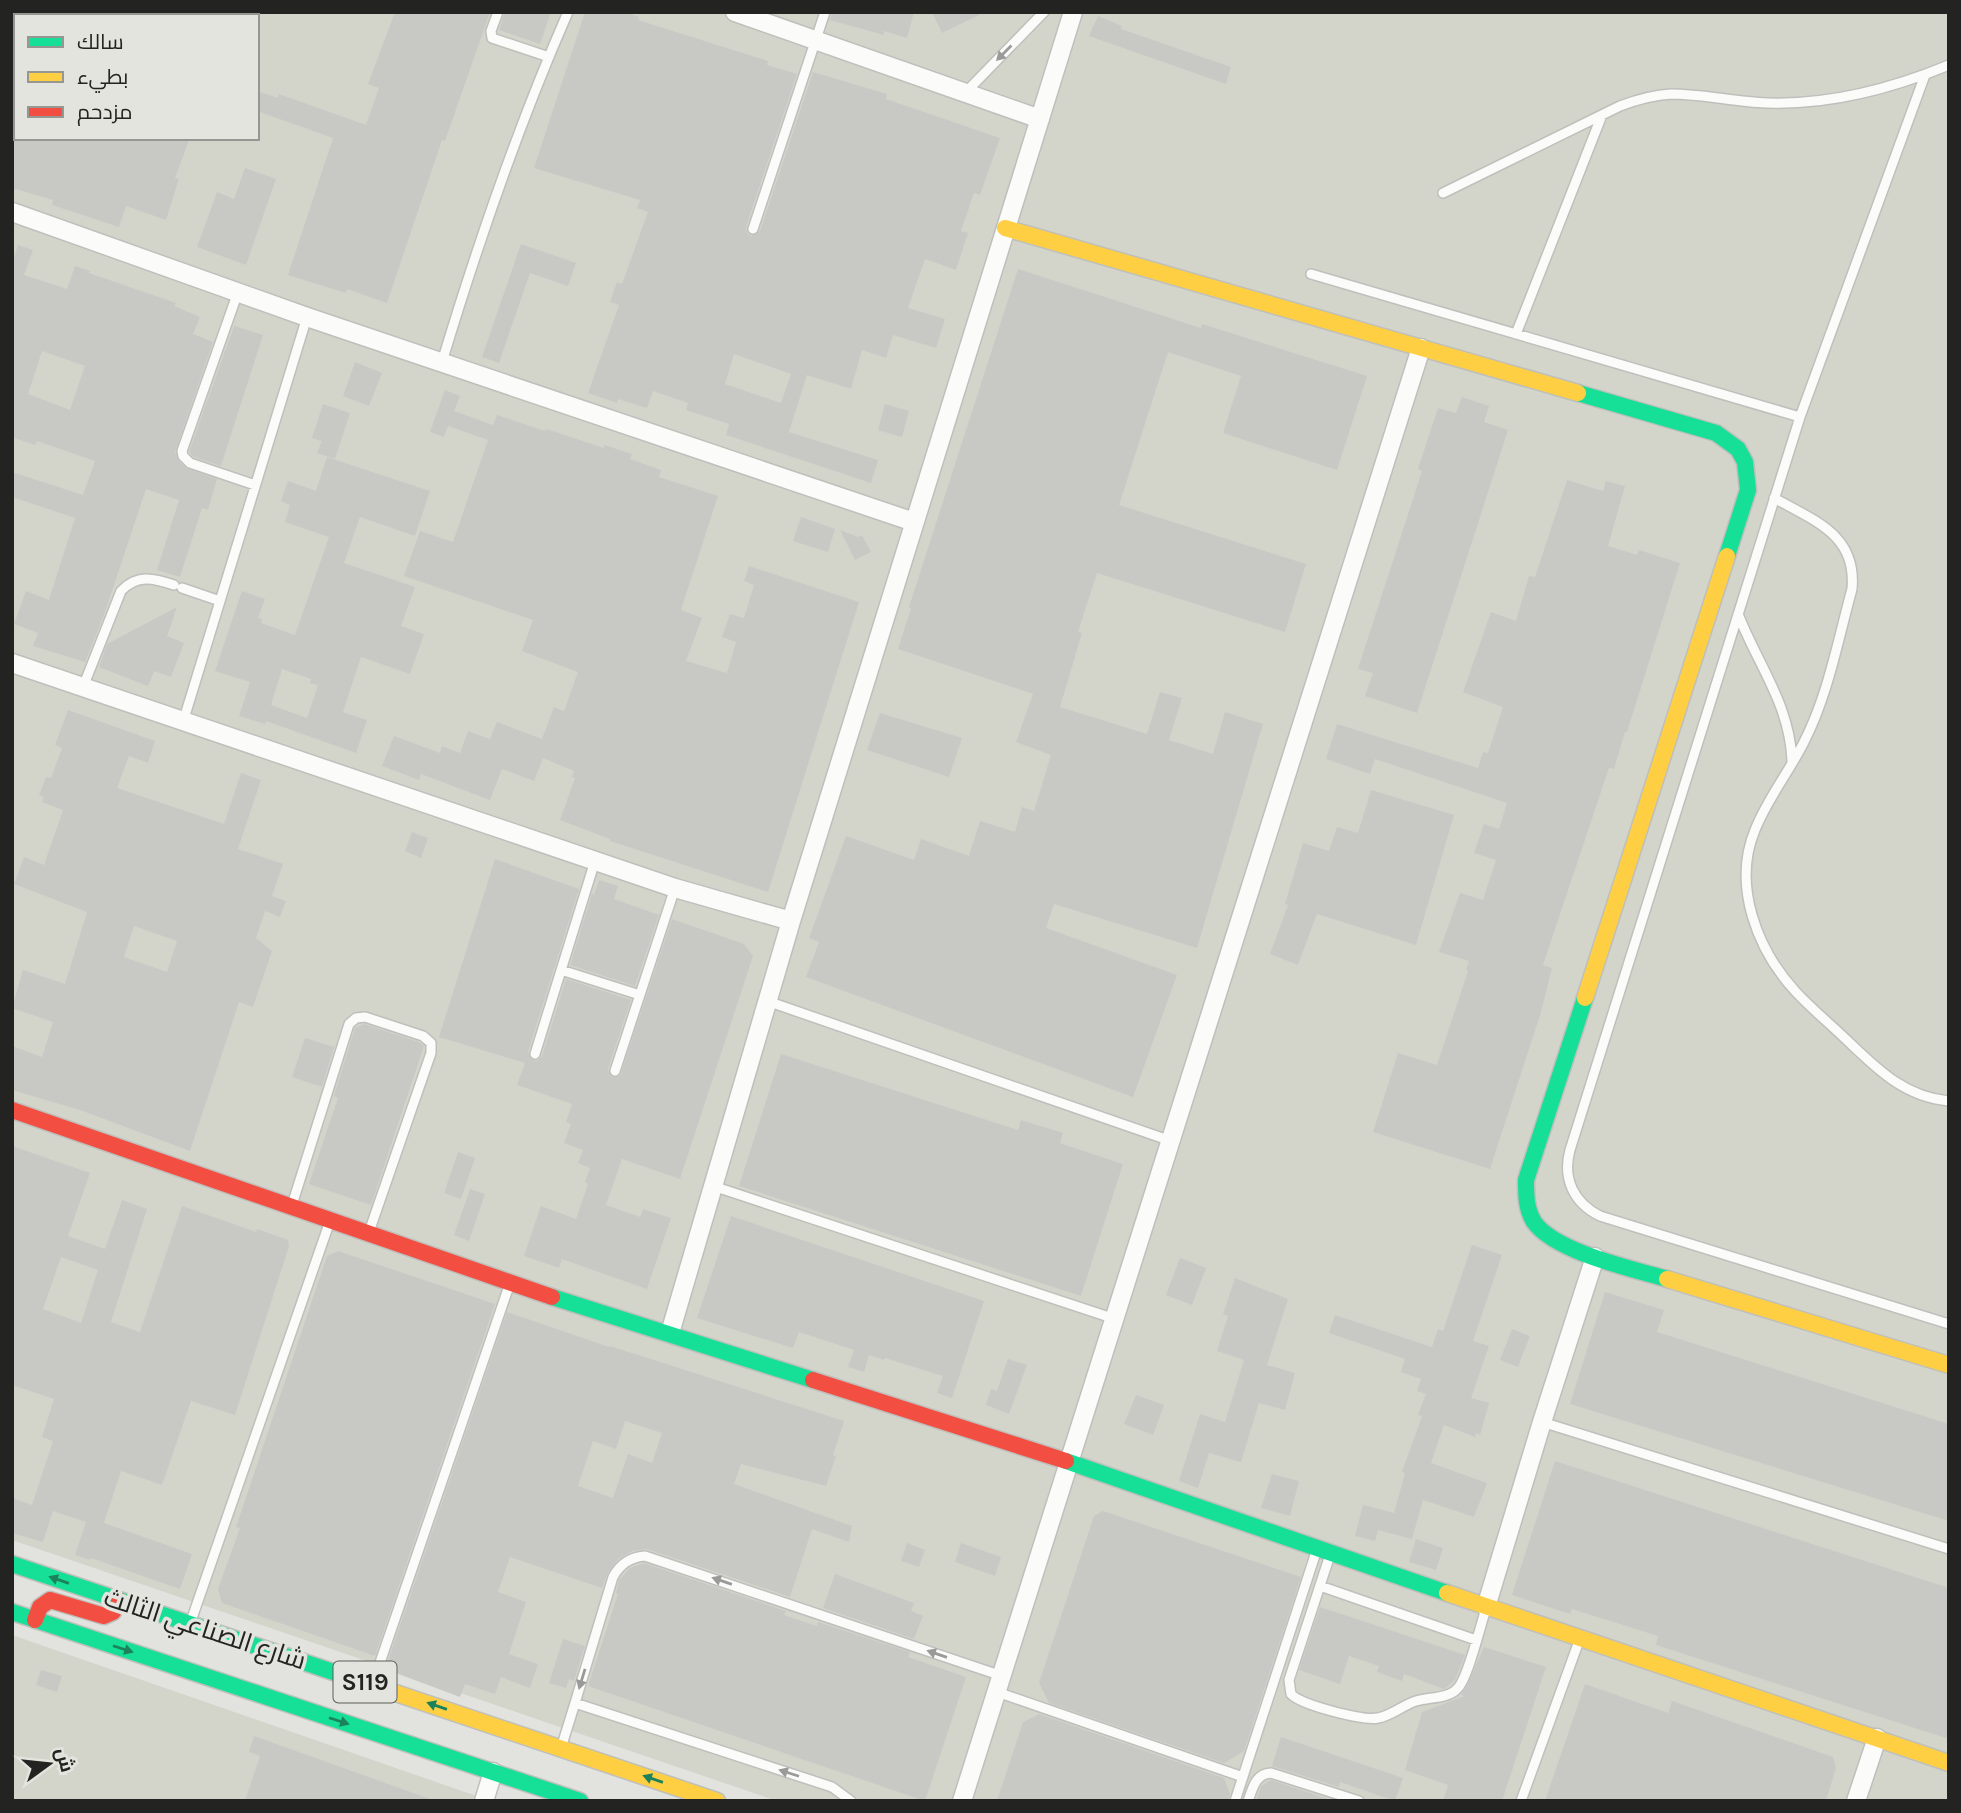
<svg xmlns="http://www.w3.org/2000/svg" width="1961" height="1813" font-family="Karla,Cairo,sans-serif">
  <rect width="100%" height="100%" fill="#e2e3de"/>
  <path fill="#d3d5cb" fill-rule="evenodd" d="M 12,12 L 1949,12 L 1949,1801 L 777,1801 L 12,1540 ZM 16,16 L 257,16 L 257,138 L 16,138 Z
    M 12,1635 L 491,1801 L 12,1801 Z"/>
  <path fill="#c8c9c5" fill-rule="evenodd" d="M 395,12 L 490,12 L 445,141 L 442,140 L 387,303 L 347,289 L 346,293 L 288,275 L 333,138 L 257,111 L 257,91 L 278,98 L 279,94 L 366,125 L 379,88 L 368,84 Z
    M 505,12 L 551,12 L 540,44 L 499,30 Z
    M 585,12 L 626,12 L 639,17 L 638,20 L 768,61 L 767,65 L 797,74 L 746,227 L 747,233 L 751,236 L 760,231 L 813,72 L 887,94 L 886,99 L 1000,138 L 980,195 L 974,193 L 961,231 L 968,233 L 956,270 L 925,259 L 908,308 L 945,319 L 936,348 L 893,335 L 886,358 L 862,350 L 851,389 L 807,375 L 789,432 L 878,460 L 871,483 L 726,435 L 729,424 L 686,410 L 688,403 L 653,391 L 647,408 L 618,399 L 617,403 L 588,393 L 619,305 L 610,302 L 617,282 L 622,284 L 648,212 L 637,208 L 640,200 L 534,168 ZM 734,354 L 791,374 L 781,403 L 725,384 Z
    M 832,12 L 914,12 L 907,38 L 884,31 L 884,35 L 830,20 Z
    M 932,12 L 985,12 L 942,33 Z
    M 1098,16 L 1122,26 L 1121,29 L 1231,67 L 1226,84 L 1089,36 Z
    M 12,138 L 190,138 L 175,178 L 179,179 L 166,220 L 126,206 L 119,227 L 52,205 L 53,200 L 12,188 Z
    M 245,168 L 276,179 L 246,265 L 197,247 L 217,192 L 234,199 Z
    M 521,244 L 576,263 L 568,286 L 530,273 L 499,363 L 482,357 Z
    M 18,245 L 33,250 L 24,275 L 67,289 L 75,266 L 90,271 L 89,273 L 176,303 L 174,306 L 200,317 L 193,334 L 213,342 L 175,452 L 178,460 L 186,468 L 217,479 L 208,510 L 202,508 L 180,577 L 157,570 L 179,500 L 146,489 L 104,615 L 85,662 L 33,646 L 38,633 L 14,624 L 26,591 L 49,600 L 75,518 L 12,497 L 12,472 L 83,495 L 95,461 L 37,441 L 35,445 L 12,437 L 12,263 ZM 42,351 L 85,366 L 70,410 L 28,394 Z
    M 1018,269 L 1201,328 L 1202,324 L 1367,376 L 1337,470 L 1223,433 L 1241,376 L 1168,352 L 1119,505 L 1306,564 L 1285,632 L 1097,573 L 1078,632 L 1082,633 L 1060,707 L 1147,734 L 1160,692 L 1182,698 L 1169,740 L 1213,754 L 1225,712 L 1263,724 L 1197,948 L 1054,904 L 1046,928 L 1177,975 L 1133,1097 L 806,977 L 819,942 L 809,938 L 846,836 L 914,860 L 921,839 L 969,856 L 980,821 L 1015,832 L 1022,807 L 1034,811 L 1051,755 L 1016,742 L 1033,694 L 898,649 L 911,608 L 909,607 Z
    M 234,326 L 263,335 L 221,466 L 194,457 L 189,452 Z
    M 355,362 L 382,373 L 369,406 L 343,396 Z
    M 445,390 L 460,396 L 454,411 L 493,425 L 497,415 L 545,431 L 546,429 L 604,448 L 604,445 L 632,454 L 630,459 L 661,470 L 659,477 L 718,496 L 681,610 L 702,618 L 686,661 L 727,673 L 736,642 L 722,637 L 730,614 L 744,618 L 754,585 L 744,581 L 749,566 L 859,602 L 768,892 L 610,841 L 610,839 L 560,820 L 575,778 L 572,777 L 574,771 L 543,758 L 534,781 L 502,769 L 490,800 L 421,774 L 419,780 L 382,766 L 394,736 L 440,753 L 442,746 L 460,753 L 468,731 L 490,739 L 497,722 L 542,739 L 554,707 L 564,711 L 578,672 L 522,651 L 533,620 L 404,576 L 420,531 L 453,542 L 488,440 L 448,426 L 444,437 L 430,432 Z
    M 1462,397 L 1489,406 L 1484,422 L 1508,430 L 1417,713 L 1365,696 L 1373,673 L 1358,669 L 1422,471 L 1418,469 L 1438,408 L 1456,413 Z
    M 323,404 L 350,413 L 335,459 L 317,453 L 322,441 L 312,438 Z
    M 885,404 L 909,411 L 902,437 L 878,430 Z
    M 327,457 L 430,491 L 415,536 L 360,517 L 344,563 L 415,587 L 401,626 L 424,634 L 410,674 L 361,657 L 343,712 L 367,720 L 356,753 L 266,721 L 265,724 L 239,716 L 250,682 L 215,671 L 242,591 L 265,599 L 258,618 L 262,619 L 261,623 L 295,635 L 329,537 L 285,522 L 290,505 L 281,501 L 288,481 L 316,491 ZM 282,669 L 311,679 L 310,683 L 318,685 L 307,718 L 271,705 Z
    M 1567,480 L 1603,491 L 1606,481 L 1625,486 L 1608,546 L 1637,555 L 1639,550 L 1680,563 L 1627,732 L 1625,732 L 1614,769 L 1609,768 L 1543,965 L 1552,968 L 1541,1012 L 1490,1169 L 1373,1132 L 1398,1053 L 1437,1065 L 1468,971 L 1466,970 L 1469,961 L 1439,952 L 1460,893 L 1483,900 L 1496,860 L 1474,853 L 1484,824 L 1499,829 L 1507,803 L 1375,759 L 1370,774 L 1326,759 L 1337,724 L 1478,768 L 1483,752 L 1488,753 L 1503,707 L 1463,692 L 1491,612 L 1516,621 L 1529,576 L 1535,577 Z
    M 801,517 L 835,529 L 828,552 L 793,541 Z
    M 840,530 L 858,537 L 862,535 L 871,552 L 855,560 Z
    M 177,607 L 167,636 L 184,643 L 171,677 L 154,671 L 148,686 L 99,667 L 107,644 Z
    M 68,710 L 155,741 L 148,763 L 129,756 L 117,788 L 224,824 L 241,773 L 261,780 L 238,849 L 283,864 L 272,896 L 286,901 L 280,917 L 265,911 L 256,938 L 272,951 L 253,1007 L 239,1002 L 190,1151 L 80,1110 L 12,1090 L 12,1046 L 42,1057 L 53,1022 L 12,1008 L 23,970 L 65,984 L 87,912 L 14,884 L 24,857 L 44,865 L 63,810 L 42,802 L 44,797 L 39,795 L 46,777 L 51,778 L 62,748 L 55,745 ZM 134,926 L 177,941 L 167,972 L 124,957 Z
    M 880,713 L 962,738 L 949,777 L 867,750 Z
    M 1371,790 L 1454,815 L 1416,945 L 1317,914 L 1298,965 L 1270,954 L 1288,905 L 1285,904 L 1303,843 L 1329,851 L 1337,827 L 1358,833 Z
    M 412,832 L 428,838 L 421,858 L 405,851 Z
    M 495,859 L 579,889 L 528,1052 L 532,1060 L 537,1061 L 542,1056 L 566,979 L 631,1000 L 608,1069 L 612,1077 L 620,1076 L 672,919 L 744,944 L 753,956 L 680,1179 L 622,1159 L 606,1205 L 640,1217 L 643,1209 L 671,1218 L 647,1289 L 562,1259 L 559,1268 L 524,1256 L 541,1206 L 576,1219 L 588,1184 L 585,1182 L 590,1168 L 578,1163 L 583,1150 L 564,1143 L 571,1124 L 566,1122 L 572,1104 L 517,1085 L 525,1063 L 439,1037 Z
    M 599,880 L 618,886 L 614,899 L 659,915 L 635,986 L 570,965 L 592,894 L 594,895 Z
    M 364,1024 L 419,1042 L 424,1046 L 371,1205 L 309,1184 L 338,1098 L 334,1096 L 355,1028 Z
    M 305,1038 L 334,1047 L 322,1087 L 292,1077 Z
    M 781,1054 L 1018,1130 L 1021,1120 L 1063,1133 L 1060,1143 L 1123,1164 L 1081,1296 L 739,1186 Z
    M 12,1146 L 90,1173 L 68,1236 L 105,1249 L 122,1200 L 147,1209 L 111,1322 L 140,1332 L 182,1206 L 256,1232 L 257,1229 L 288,1240 L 289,1246 L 235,1415 L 191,1401 L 162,1485 L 121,1471 L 104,1523 L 192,1554 L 180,1589 L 91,1558 L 90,1560 L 75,1555 L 86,1522 L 53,1511 L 43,1542 L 12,1533 L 12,1498 L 32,1505 L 53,1441 L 42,1437 L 54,1399 L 12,1385 ZM 61,1257 L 98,1270 L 81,1323 L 43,1309 Z
    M 458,1152 L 475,1158 L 461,1199 L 444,1193 Z
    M 470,1189 L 485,1194 L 469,1241 L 454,1235 Z
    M 731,1216 L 984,1301 L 952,1398 L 937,1393 L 943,1376 L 885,1358 L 884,1360 L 869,1355 L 864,1372 L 848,1367 L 854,1350 L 799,1332 L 793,1348 L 697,1318 Z
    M 1472,1245 L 1502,1255 L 1473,1341 L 1489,1346 L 1471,1398 L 1489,1403 L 1480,1435 L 1476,1433 L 1475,1437 L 1444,1425 L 1431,1463 L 1487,1483 L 1474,1517 L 1423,1500 L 1412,1539 L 1378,1530 L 1375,1541 L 1355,1536 L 1363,1505 L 1394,1513 L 1405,1473 L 1402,1472 L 1422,1416 L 1418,1415 L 1426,1394 L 1417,1391 L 1421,1379 L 1401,1372 L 1405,1359 L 1329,1333 L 1335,1315 L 1432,1347 L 1438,1329 L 1443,1331 Z
    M 338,1251 L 495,1304 L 375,1656 L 222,1603 L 218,1589 L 240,1528 L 236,1527 L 327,1256 Z
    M 1180,1258 L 1206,1268 L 1192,1305 L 1166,1295 Z
    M 1235,1278 L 1288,1299 L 1267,1365 L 1295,1373 L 1285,1410 L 1259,1403 L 1241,1462 L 1209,1453 L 1198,1488 L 1179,1481 L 1200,1414 L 1225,1422 L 1244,1360 L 1217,1351 L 1228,1316 L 1223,1314 Z
    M 1605,1292 L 1664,1310 L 1657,1332 L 1949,1424 L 1949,1521 L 1570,1404 Z
    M 507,1312 L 609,1347 L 610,1346 L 844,1421 L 833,1455 L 836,1456 L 826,1486 L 741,1464 L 734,1484 L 852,1526 L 849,1542 L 812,1529 L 790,1597 L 647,1549 L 632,1551 L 618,1559 L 607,1574 L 602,1588 L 510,1557 L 498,1592 L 526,1602 L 509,1654 L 538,1664 L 530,1688 L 501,1677 L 495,1694 L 465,1684 L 460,1697 L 393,1672 L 396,1664 L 388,1661 ZM 625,1421 L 662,1433 L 652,1463 L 628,1454 L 613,1498 L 578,1486 L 593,1441 L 616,1449 Z
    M 1512,1329 L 1530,1336 L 1518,1367 L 1500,1360 Z
    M 1008,1359 L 1027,1365 L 1009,1414 L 986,1405 L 991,1389 L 997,1391 Z
    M 1136,1395 L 1164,1405 L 1153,1435 L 1124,1424 Z
    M 1555,1461 L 1949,1588 L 1949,1739 L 1656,1645 L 1658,1636 L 1572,1609 L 1570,1614 L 1512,1595 Z
    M 1272,1474 L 1299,1481 L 1290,1516 L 1261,1508 Z
    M 1103,1511 L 1301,1577 L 1244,1751 L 1224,1763 L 1049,1703 L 1039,1683 L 1094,1516 Z
    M 1416,1539 L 1443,1548 L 1436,1570 L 1409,1562 Z
    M 907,1543 L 925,1550 L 919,1567 L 901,1561 Z
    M 961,1543 L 1001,1557 L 995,1576 L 955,1562 Z
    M 644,1563 L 786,1611 L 784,1615 L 817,1626 L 818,1622 L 910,1652 L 908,1657 L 966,1677 L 925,1801 L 588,1686 L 618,1594 L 616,1593 L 619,1580 L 630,1568 Z
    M 835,1574 L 914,1603 L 911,1611 L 923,1616 L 914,1639 L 823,1608 Z
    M 1320,1607 L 1465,1655 L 1455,1680 L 1444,1689 L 1404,1674 L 1402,1681 L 1377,1672 L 1379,1666 L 1349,1656 L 1340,1684 L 1299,1670 Z
    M 563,1639 L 585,1646 L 574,1681 L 569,1679 L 566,1688 L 549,1683 Z
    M 1484,1647 L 1546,1667 L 1502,1801 L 1443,1801 L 1448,1785 L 1405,1770 L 1422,1712 L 1465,1696 L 1461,1695 L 1467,1686 Z
    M 41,1670 L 62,1676 L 57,1692 L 36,1685 Z
    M 1585,1684 L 1668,1713 L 1672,1701 L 1833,1757 L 1836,1768 L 1826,1801 L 1545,1801 Z
    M 1039,1714 L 1224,1778 L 1230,1794 L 1228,1801 L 997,1801 L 1023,1722 Z
    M 254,1736 L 430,1799 L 430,1801 L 245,1801 L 260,1756 L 249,1752 Z
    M 1281,1737 L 1403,1778 L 1395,1801 L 1340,1782 L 1339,1787 L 1272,1766 Z
    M 1271,1780 L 1334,1801 L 1256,1801 L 1261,1786 Z"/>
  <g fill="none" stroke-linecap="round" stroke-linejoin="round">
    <defs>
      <path id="lane" d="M 498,12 L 491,31 L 492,38 L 549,57
        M 1925,75 L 1800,417 L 1570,1150 C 1562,1179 1574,1203 1600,1216 L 1949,1324
        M 965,93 L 1044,12
        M 1443,193 L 1620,106 C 1636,100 1653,95 1671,94 C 1703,94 1735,102 1767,103 C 1830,105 1891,89 1949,65
        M 753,229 L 825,12
        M 1311,274 L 1800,417
        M 238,292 L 182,451 L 183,456 L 190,463 L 255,485
        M 1516,334 L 1602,115
        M 442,362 C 478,243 518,126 568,12
        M 1774,498 C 1815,521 1857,535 1852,589 C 1838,640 1828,695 1804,742 C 1789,772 1767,799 1755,830 C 1732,885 1757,950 1796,992 C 1808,1005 1822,1017 1835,1029 C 1870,1061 1899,1097 1949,1101
        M 182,588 L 220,601
        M 1738,614 C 1758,665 1790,705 1792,761
        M 83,687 L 121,591 C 137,574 153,578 174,585
        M 183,722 L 307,317
        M 561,970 L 640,995
        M 767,1001 L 1171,1141
        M 535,1054 L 595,861
        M 615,1071 L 675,888
        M 713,1186 L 1115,1319
        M 292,1205 L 349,1024 L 356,1018 L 365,1017 L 423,1036 L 431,1043 L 431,1053 L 369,1232
        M 1542,1422 L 1949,1549
        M 1330,1555 L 1289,1680 L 1291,1694 C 1301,1705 1363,1721 1378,1718 C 1391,1716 1403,1705 1416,1701 C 1429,1697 1447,1699 1457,1689 C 1468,1679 1480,1626 1486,1609
        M 1320,1586 L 1476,1640
        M 191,1621 L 330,1221
        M 373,1683 L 509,1286
        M 997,1692 L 1243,1777
        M 575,1703 L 613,1577 C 620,1564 630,1557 645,1556 L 1002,1676
        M 562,1745 L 575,1703 L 832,1787 L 851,1801
        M 1235,1801 L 1317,1549
        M 1248,1801 C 1253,1788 1255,1774 1271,1773 L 1359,1801
        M 1521,1801 L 1579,1641"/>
      <path id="street" d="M 735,12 L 1040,119
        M 12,212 L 307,317 L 914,522
        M 12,663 L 675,888 L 791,921
        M 670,1333 L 791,921 L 1073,12
        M 1486,1607 L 1542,1422 L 1595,1257
        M 484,1801 L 493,1772
        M 962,1801 L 1421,348
        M 1856,1801 L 1877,1738"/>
      <path id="fast" d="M 1578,393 L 1716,433 L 1738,449 L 1745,462 L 1748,490 L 1727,556
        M 1585,998 L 1526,1180 C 1526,1195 1526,1209 1534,1222 C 1555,1252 1633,1269 1667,1279
        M 552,1297 L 813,1380
        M 1066,1461 L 1447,1593
        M 12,1564 L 345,1676
        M 12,1612 L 580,1801"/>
      <path id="slow" d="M 1005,228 L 1578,393
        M 1585,998 L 1727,556
        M 1667,1279 L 1949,1365
        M 1447,1593 L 1949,1763
        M 345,1676 L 717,1801"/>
      <path id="jam" d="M 12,1110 L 552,1297
        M 813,1380 L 1066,1461
        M 35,1620 L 40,1607 L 50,1600 L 104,1616 L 113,1612 L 120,1601"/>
    </defs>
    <use href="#lane" stroke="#bfbfbc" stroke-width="12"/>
    <use href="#street" stroke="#bfbfbc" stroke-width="21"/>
    <use href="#fast" stroke="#bfbfbc" stroke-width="19"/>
    <use href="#slow" stroke="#bfbfbc" stroke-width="19"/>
    <use href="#jam" stroke="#bfbfbc" stroke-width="19"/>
    <use href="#lane" stroke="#fbfbfa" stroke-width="9"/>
    <use href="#street" stroke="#fbfbfa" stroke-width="18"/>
    <use href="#fast" stroke="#16e098" stroke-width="16"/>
    <use href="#slow" stroke="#ffcf43" stroke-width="16"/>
    <use href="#jam" stroke="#f24e42" stroke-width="16"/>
  </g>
  <defs><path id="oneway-solid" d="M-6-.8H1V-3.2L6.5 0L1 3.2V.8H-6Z" transform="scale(1.75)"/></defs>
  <g fill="#9a9a98">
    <use href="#oneway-solid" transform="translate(1004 53) rotate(135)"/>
    <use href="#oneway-solid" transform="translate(722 1581) rotate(-161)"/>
    <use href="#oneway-solid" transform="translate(937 1654) rotate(-161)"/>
    <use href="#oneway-solid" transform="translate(582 1679) rotate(107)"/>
    <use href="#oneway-solid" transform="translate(789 1773) rotate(-162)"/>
  </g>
  <g fill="#1c825c">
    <use href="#oneway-solid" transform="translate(59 1580) rotate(-161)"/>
    <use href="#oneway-solid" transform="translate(123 1649) rotate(18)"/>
    <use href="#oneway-solid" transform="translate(437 1706) rotate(-161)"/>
    <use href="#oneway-solid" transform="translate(339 1721) rotate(18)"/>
    <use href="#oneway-solid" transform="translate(653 1779) rotate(-161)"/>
  </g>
  <g text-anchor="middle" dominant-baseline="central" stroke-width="7" stroke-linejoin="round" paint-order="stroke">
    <rect fill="#e3e4dd" stroke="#5d5d59" stroke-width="2" x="333.5" y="1661.5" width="63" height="41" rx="5"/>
    <g font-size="24" font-weight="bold" fill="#232321">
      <text x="365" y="1682">S119</text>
    </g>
    <g font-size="26" fill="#232321" stroke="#e3e4dd">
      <text transform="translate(205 1629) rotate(18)">شارع الصناعي الثالث</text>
    </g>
  </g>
  <rect width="1961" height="1813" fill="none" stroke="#232321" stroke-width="28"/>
  <rect x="14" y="14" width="245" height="126" fill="#e3e4dd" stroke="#969792" stroke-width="2"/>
  <rect x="28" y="37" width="35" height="10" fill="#16e098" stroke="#969792" stroke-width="2"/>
  <text x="77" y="49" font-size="21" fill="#232321">سالك</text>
  <rect x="28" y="72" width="35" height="10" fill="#ffcf43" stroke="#969792" stroke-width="2"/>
  <text x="77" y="84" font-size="21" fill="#232321">بطيء</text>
  <rect x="28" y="107" width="35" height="10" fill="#f24e42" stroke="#969792" stroke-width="2"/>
  <text x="77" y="119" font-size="21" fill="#232321">مزدحم</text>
  <g transform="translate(49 1764) rotate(75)" stroke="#e3e4dd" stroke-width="5" paint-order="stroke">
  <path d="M0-5L12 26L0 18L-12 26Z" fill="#232321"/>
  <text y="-10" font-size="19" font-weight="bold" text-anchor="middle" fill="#232321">ش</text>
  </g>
</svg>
